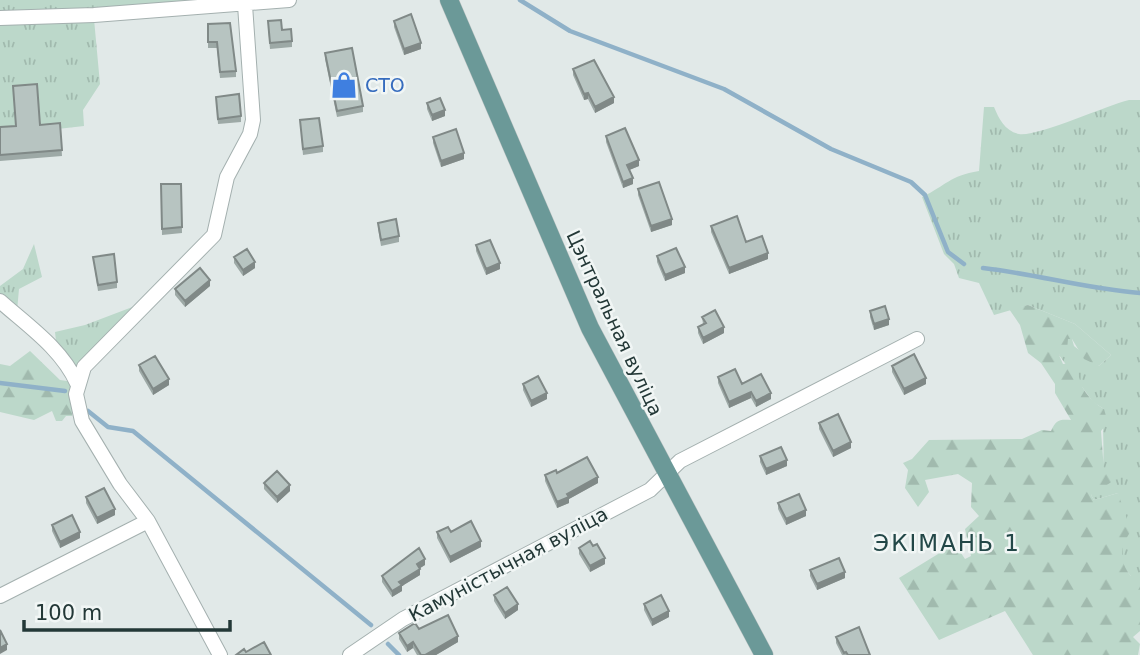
<svg xmlns="http://www.w3.org/2000/svg" width="1140" height="655" font-family="'DejaVu Sans',sans-serif">
  <defs>
    <pattern id="grass-tufts" width="24" height="20" patternUnits="userSpaceOnUse" patternTransform="scale(1.75)"><rect width="24" height="20" fill="#bcd8ca"/><path d="M3 7l-1-3M5 7V3M7 7l1-3M15 17l-1-3M17 17v-4M19 17l1-3" fill="none" stroke="#a1baae"/></pattern>
    <pattern id="forest-firs" width="22" height="20" patternUnits="userSpaceOnUse" patternTransform="scale(1.75)"><rect width="22" height="20" fill="#bcd8ca"/><path d="M5 1l3.5 6h-7zM16 11l3.5 6h-7z" fill="#a1baae"/></pattern>
  </defs>
  <rect width="100%" height="100%" fill="#e1e9e8"/>
  <path fill="url(#grass-tufts)" d="M 0,0 L 199,0 L 172,5 L 0,13 Z
    M 94,19 L 100,84 L 83,110 L 84,126 L 40,131 L 14,92 L 16,132 L 0,133 L 0,22 Z
    M 1129,100 L 1140,100 L 1140,576 L 1131,576 L 1122,565 L 1118,493 L 1094,500 L 1091,495 C 1111,476 1100,435 1104,409 L 1093,402 L 1059,355 L 1068,339 L 1072,339 L 1074,346 L 1099,366 L 1111,355 L 1075,324 L 1028,305 L 994,315 L 979,283 L 959,278 L 954,264 L 944,254 L 922,197 C 947,185 949,176 979,171 L 984,107 L 994,107 C 999,119 1005,131 1019,134 C 1037,137 1105,106 1129,100 Z
    M 34,244 L 42,277 L 19,289 L 17,311 L 0,295 L 0,286 L 23,269 Z
    M 135,306 L 74,382 L 53,346 L 56,341 L 55,332 L 85,325 Z"/>
  <path fill="url(#forest-firs)" d="M 1028,305 L 1075,324 L 1111,355 L 1099,366 L 1084,359 L 1072,339 L 1068,339 L 1067,350 L 1059,355 L 1063,364 L 1070,363 L 1078,370 C 1079,387 1089,400 1104,409 L 1108,423 L 1101,431 L 1104,471 L 1111,474 L 1113,481 L 1091,495 L 1094,500 L 1118,493 L 1131,531 C 1120,547 1118,560 1131,576 L 1140,576 L 1140,631 L 1133,637 L 1140,644 L 1138,655 L 1033,655 L 1005,611 L 939,640 L 899,578 L 951,546 L 957,547 L 965,559 L 971,556 L 965,529 L 979,516 L 971,507 L 972,483 L 958,474 L 925,480 L 929,492 L 918,507 L 905,488 L 908,470 L 903,463 L 912,459 L 929,440 L 1022,439 L 1042,430 L 1051,431 C 1056,420 1059,419 1071,420 L 1055,393 L 1055,384 L 1041,363 L 1028,353 L 1020,325 L 1009,309 Z
    M 30,351 L 60,380 L 74,382 L 72,416 L 66,416 L 62,421 L 56,421 L 52,411 L 34,420 L 0,412 L 0,364 L 10,366 Z"/>
  <g fill="none" stroke-linecap="round" stroke-linejoin="round">
    <path stroke="#8fb1c8" stroke-width="4.5" d="M 520,0 L 570,31 L 724,89 L 831,149 L 911,182 L 925,195 L 948,252 L 964,264
      M 983,268 C 1036,274 1087,289 1140,293
      M 0,383 L 65,391
      M 88,411 L 108,427 L 133,431 L 371,625
      M 388,644 L 399,655"/>
    <defs>
      <path id="minor" d="M 0,18 L 94,15 L 289,0
        M 0,301 C 28,326 61,348 77,383
        M 0,596 L 148,521
        M 220,655 L 148,521 L 120,484 L 82,421 L 76,394 L 84,367 L 214,235 L 227,177 L 250,134 L 253,120 L 245,5
        M 350,655 L 403,619 L 650,490 L 680,461 L 917,339"/>
      <path id="major" d="M 449,0 L 590,328 L 764,655"/>
    </defs>
    <use href="#minor" stroke="#a4b0af" stroke-width="16"/>
    <use href="#major" stroke="#bdc3c3" stroke-width="19"/>
    <use href="#minor" stroke="#fff" stroke-width="14"/>
    <use href="#major" stroke="#6b9998" stroke-width="18"/>
  </g>
  <path fill="#9da9a6" d="M 394,21 L 421,49 L 404,55 L 394,27 Z
    M 208,24 L 236,71 L 236,77 L 220,78 L 217,48 L 208,48 Z
    M 268,27 L 282,30 L 292,41 L 292,47 L 270,49 Z
    M 325,53 L 363,106 L 363,112 L 337,117 L 325,59 Z
    M 573,69 L 614,103 L 595,113 L 588,99 L 584,100 L 573,75 Z
    M 216,97 L 241,116 L 241,122 L 218,124 Z
    M 427,103 L 445,116 L 432,121 L 427,109 Z
    M 300,120 L 323,146 L 323,152 L 303,155 Z
    M 60,123 L 62,156 L 0,161 L 0,127 Z
    M 606,136 L 639,166 L 629,170 L 633,184 L 623,188 L 606,142 Z
    M 433,137 L 464,159 L 441,167 L 433,143 Z
    M 161,184 L 181,184 L 182,233 L 162,235 Z
    M 638,189 L 672,225 L 651,232 L 638,195 Z
    M 378,223 L 399,236 L 399,242 L 381,246 L 378,228 Z
    M 711,226 L 746,242 L 768,259 L 729,274 L 711,232 Z
    M 476,245 L 500,269 L 486,275 L 476,251 Z
    M 657,256 L 685,273 L 665,281 L 657,262 Z
    M 93,257 L 117,282 L 117,288 L 98,291 Z
    M 234,257 L 255,268 L 243,276 L 234,263 Z
    M 210,286 L 185,307 L 175,295 L 175,289 Z
    M 870,311 L 889,325 L 874,330 L 870,317 Z
    M 702,317 L 724,333 L 703,344 L 698,333 L 698,327 L 703,324 Z
    M 139,365 L 169,385 L 153,395 L 139,371 Z
    M 892,366 L 926,384 L 904,395 L 892,372 Z
    M 718,377 L 742,384 L 771,399 L 756,407 L 751,398 L 729,408 L 718,383 Z
    M 523,384 L 547,399 L 531,407 L 523,390 Z
    M 819,423 L 851,448 L 833,457 L 819,429 Z
    M 760,456 L 787,466 L 766,475 L 760,462 Z
    M 545,475 L 598,483 L 569,499 L 569,503 L 557,508 L 545,481 Z
    M 264,483 L 290,491 L 277,503 L 264,489 Z
    M 86,497 L 115,515 L 97,524 L 86,503 Z
    M 778,503 L 806,516 L 786,525 L 778,509 Z
    M 52,525 L 80,538 L 60,548 L 52,531 Z
    M 437,532 L 451,532 L 481,547 L 450,563 L 437,538 Z
    M 579,548 L 605,564 L 590,572 L 579,554 Z
    M 425,565 L 420,568 L 420,575 L 402,586 L 402,591 L 392,597 L 382,582 L 382,576 Z
    M 810,570 L 845,578 L 817,590 L 810,576 Z
    M 494,595 L 518,610 L 505,619 L 494,601 Z
    M 644,604 L 669,617 L 652,626 L 644,610 Z
    M 419,629 L 458,642 L 436,655 L 417,655 L 413,648 L 407,652 L 399,639 L 399,633 Z
    M 836,637 L 870,655 L 842,655 L 836,643 Z"/>
  <path fill="#808987" d="M 421,43 L 421,49 L 404,55 L 404,49 Z
    M 588,93 L 588,99 L 584,100 L 584,94 Z
    M 614,97 L 614,103 L 595,113 L 595,107 Z
    M 445,110 L 445,116 L 432,121 L 432,115 Z
    M 464,153 L 464,159 L 441,167 L 441,161 Z
    M 639,160 L 639,166 L 627,171 L 627,165 Z
    M 633,178 L 633,184 L 623,188 L 623,182 Z
    M 672,219 L 672,225 L 651,232 L 651,226 Z
    M 768,253 L 768,259 L 729,274 L 729,268 Z
    M 255,262 L 255,268 L 243,276 L 243,270 Z
    M 500,263 L 500,269 L 486,275 L 486,269 Z
    M 685,267 L 685,273 L 665,281 L 665,275 Z
    M 210,280 L 210,286 L 185,307 L 185,301 Z
    M 889,319 L 889,325 L 874,330 L 874,324 Z
    M 724,327 L 724,333 L 703,344 L 703,338 Z
    M 926,378 L 926,384 L 904,395 L 904,389 Z
    M 169,379 L 169,385 L 153,395 L 153,389 Z
    M 751,392 L 751,398 L 729,408 L 729,402 Z
    M 547,393 L 547,399 L 531,407 L 531,401 Z
    M 771,393 L 771,399 L 756,407 L 756,401 Z
    M 851,442 L 851,448 L 833,457 L 833,451 Z
    M 787,460 L 787,466 L 766,475 L 766,469 Z
    M 598,477 L 598,483 L 569,499 L 569,503 L 557,508 L 557,502 L 567,494 Z
    M 290,485 L 290,491 L 277,503 L 277,497 Z
    M 115,509 L 115,515 L 97,524 L 97,518 Z
    M 806,510 L 806,516 L 786,525 L 786,519 Z
    M 80,532 L 80,538 L 60,548 L 60,542 Z
    M 481,541 L 481,547 L 450,563 L 450,557 Z
    M 605,558 L 605,564 L 590,572 L 590,566 Z
    M 425,559 L 425,565 L 417,570 L 417,564 Z
    M 420,569 L 420,575 L 402,586 L 402,591 L 392,597 L 392,591 L 399,582 Z
    M 845,572 L 845,578 L 817,590 L 817,584 Z
    M 518,604 L 518,610 L 505,619 L 505,613 Z
    M 669,611 L 669,617 L 652,626 L 652,620 Z
    M 458,636 L 458,642 L 436,655 L 425,655 Z
    M 413,642 L 413,648 L 407,652 L 407,646 Z
    M 7,644 L 7,650 L 0,654 L 0,648 Z"/>
  <path fill="#b7c4c1" stroke="#808987" stroke-width="2" d="M 411,14 L 421,43 L 404,49 L 394,21 Z
    M 281,20 L 282,30 L 291,29 L 292,41 L 270,43 L 268,21 Z
    M 230,23 L 236,71 L 220,72 L 217,42 L 208,42 L 208,24 Z
    M 352,48 L 363,106 L 337,111 L 325,53 Z
    M 594,60 L 614,97 L 595,107 L 588,93 L 584,94 L 573,69 Z
    M 37,84 L 40,125 L 60,123 L 62,150 L 0,155 L 0,127 L 16,126 L 13,86 Z
    M 239,94 L 241,116 L 218,119 L 216,97 Z
    M 440,98 L 445,110 L 432,115 L 427,103 Z
    M 319,118 L 323,146 L 303,149 L 300,120 Z
    M 625,128 L 639,160 L 627,165 L 633,178 L 623,182 L 606,136 Z
    M 456,129 L 464,153 L 441,161 L 433,137 Z
    M 659,182 L 672,219 L 651,226 L 638,189 Z
    M 161,184 L 181,184 L 182,227 L 162,229 Z
    M 737,216 L 746,242 L 762,236 L 768,253 L 729,268 L 711,226 Z
    M 396,219 L 399,236 L 381,240 L 378,223 Z
    M 490,240 L 500,263 L 486,269 L 476,245 Z
    M 676,248 L 685,267 L 665,275 L 657,256 Z
    M 247,249 L 255,262 L 243,270 L 234,257 Z
    M 114,254 L 117,282 L 98,285 L 93,257 Z
    M 200,268 L 210,280 L 185,301 L 175,289 Z
    M 885,306 L 889,319 L 874,324 L 870,311 Z
    M 715,310 L 724,327 L 703,338 L 698,327 L 706,323 L 702,317 Z
    M 914,354 L 926,378 L 904,389 L 892,366 Z
    M 155,356 L 169,379 L 153,389 L 139,365 Z
    M 735,369 L 742,384 L 761,374 L 771,393 L 756,401 L 751,392 L 729,402 L 718,377 Z
    M 538,376 L 547,393 L 531,401 L 523,384 Z
    M 838,414 L 851,442 L 833,451 L 819,423 Z
    M 781,447 L 787,460 L 766,469 L 760,456 Z
    M 587,457 L 598,477 L 567,494 L 569,497 L 557,502 L 545,475 L 556,470 L 557,473 Z
    M 277,471 L 290,485 L 277,497 L 264,483 Z
    M 104,488 L 115,509 L 97,518 L 86,497 Z
    M 799,494 L 806,510 L 786,519 L 778,503 Z
    M 72,515 L 80,532 L 60,542 L 52,525 Z
    M 471,521 L 481,541 L 450,557 L 437,532 L 448,527 L 451,532 Z
    M 590,541 L 593,546 L 597,544 L 605,558 L 590,566 L 579,548 Z
    M 419,548 L 425,559 L 417,564 L 420,569 L 399,582 L 402,585 L 392,591 L 382,576 Z
    M 839,558 L 845,572 L 817,584 L 810,570 Z
    M 507,587 L 518,604 L 505,613 L 494,595 Z
    M 661,595 L 669,611 L 652,620 L 644,604 Z
    M 448,615 L 458,636 L 425,655 L 421,655 L 413,642 L 407,646 L 399,633 L 415,623 L 419,629 Z
    M 859,627 L 870,655 L 848,655 L 846,652 L 844,653 L 836,637 Z
    M 0,630 L 7,644 L 0,648 Z
    M 264,642 L 271,655 L 236,655 L 244,649 L 246,652 Z"/>
  <defs>
    <symbol id="shop-bare" viewBox="-9 -9 18 18"><path d="M-5-2.5h2.3a2.7 3.5 0 0 1 5.4 0H5L5.5 6h-11ZM-1.5-2.5h3a1.5 2.3 0 0 0-3 0Z" fill="#3f7fe0" stroke="#f1f6f5" stroke-width="2.5" paint-order="stroke"/></symbol>
  </defs>
  <g fill-rule="evenodd">
    <use href="#shop-bare" x="325" y="66" width="38" height="38"/>
  </g>
  <g text-anchor="middle" dominant-baseline="central" stroke-width="5" stroke-linejoin="round" paint-order="stroke">
    <g font-size="19" fill="#366cbe" stroke="#f1f6f5" text-anchor="start">
      <text x="365" y="85">СТО</text>
    </g>
    <g font-size="19" fill="#233837" stroke="#f1f6f5">
      <text transform="translate(615 323) rotate(65)">Цэнтральная вуліца</text>
      <text transform="translate(508 564) rotate(-28)">Камуністычная вуліца</text>
    </g>
    <g font-size="23" letter-spacing="2" fill="#224747" stroke="#f1f6f5">
      <text x="947" y="543">ЭКІМАНЬ 1</text>
    </g>
  </g>
  <path d="M24 620v10h206v-10" fill="none" stroke="#233837" stroke-width="3.5"/>
  <text x="35" y="620" font-size="21" fill="#233837" stroke="#f1f6f5" stroke-width="5" paint-order="stroke">100 m</text>
</svg>
